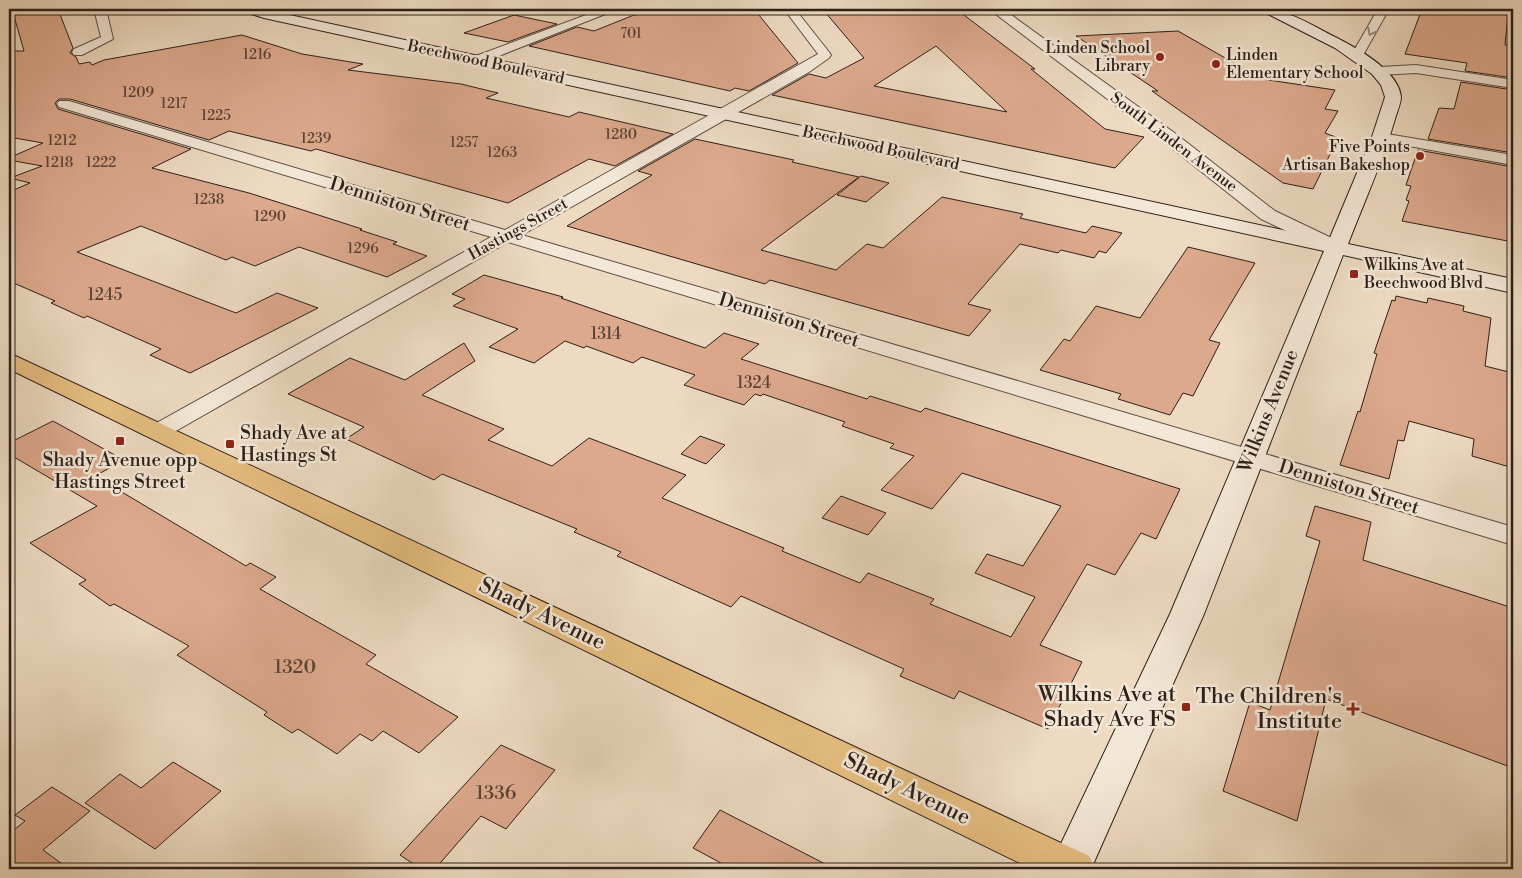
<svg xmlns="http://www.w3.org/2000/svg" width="1522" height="878" font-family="'Libre Bodoni',serif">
  <rect width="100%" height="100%" fill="#eddac1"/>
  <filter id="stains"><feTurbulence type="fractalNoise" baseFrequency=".004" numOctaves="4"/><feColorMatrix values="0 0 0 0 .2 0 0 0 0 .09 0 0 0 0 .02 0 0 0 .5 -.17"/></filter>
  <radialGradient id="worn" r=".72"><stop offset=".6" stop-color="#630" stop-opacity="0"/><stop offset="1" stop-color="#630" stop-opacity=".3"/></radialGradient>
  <path fill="#dda98d" stroke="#2c2019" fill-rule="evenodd" d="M 12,9 L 58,9 L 73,48 L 70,53 L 76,57 L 79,64 L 90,62 L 92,65 L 104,60 L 242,35 L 302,54 L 363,64 L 348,70 L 461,84 L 498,93 L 486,98 L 569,117 L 579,112 L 673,134 L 615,166 L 589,159 L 508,203 L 316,149 L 311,151 L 229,131 L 209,140 L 70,99 L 59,99 L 55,103 L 58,109 L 191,149 L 152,168 L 249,193 L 309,212 L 362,229 L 360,230 L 397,242 L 393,244 L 427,256 L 387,277 L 299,247 L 255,266 L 232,257 L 226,260 L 141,226 L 77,252 L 236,313 L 277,293 L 318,308 L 190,373 L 150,355 L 161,349 L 87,316 L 84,318 L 51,303 L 55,301 L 9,281 L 9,192 L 30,183 L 10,178 L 42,166 L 9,160 L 9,158 L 43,143 L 9,137 L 9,51 L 24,51 Z
    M 698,9 L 754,9 L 798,63 L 749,91 L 735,88 L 730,91 L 529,46 L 577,27 L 594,31 L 634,15 Z
    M 883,9 L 956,9 L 1035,69 L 1031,69 L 1105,129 L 1144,137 L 1115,168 L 772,95 L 809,74 L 826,78 L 864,58 L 825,12 ZM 936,46 L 1007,112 L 874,86 Z
    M 1422,9 L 1488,9 L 1487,12 L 1508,15 L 1505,45 L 1513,46 L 1513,78 L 1465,71 L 1467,63 L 1405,54 Z
    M 514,15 L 557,24 L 508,42 L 464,33 Z
    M 1178,31 L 1262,79 L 1335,90 L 1325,109 L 1338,111 L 1325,133 L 1338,138 L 1313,189 L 1283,183 L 1152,91 L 1158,91 L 1076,36 Z
    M 1461,82 L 1513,90 L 1513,153 L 1428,139 L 1439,108 L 1454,109 Z
    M 695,139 L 794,160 L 792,162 L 859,177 L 761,250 L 836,270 L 867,244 L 883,248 L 942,197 L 1023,214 L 1020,218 L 1086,233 L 1092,226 L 1122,233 L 1106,253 L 1099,251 L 1094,258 L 1061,250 L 1058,253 L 1020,244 L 968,304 L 991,310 L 969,336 L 770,280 L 765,284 L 567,226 L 652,175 L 638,171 Z
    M 1418,150 L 1513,167 L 1513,242 L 1402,221 L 1409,201 L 1406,200 L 1411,186 L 1406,185 Z
    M 861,176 L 889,183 L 866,202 L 837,195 Z
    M 1188,247 L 1255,263 L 1209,340 L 1220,343 L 1193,396 L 1183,393 L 1170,415 L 1118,399 L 1121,394 L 1040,370 L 1064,339 L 1070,341 L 1096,306 L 1140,318 Z
    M 484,275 L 563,297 L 561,298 L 705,348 L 724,333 L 759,344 L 741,359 L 867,399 L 870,396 L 921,412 L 925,408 L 1180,489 L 1156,539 L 1141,533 L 1115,575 L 1087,564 L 1040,645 L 1082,662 L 1048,729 L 959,691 L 954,699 L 900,676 L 904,669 L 741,596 L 731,607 L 617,556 L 621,552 L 574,532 L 577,529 L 442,474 L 434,480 L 346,439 L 364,427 L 288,394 L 350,358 L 405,380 L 464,343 L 475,361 L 422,395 L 504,429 L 488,440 L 552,466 L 589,438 L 686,475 L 662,498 L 784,548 L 782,551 L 860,583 L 868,573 L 934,599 L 930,604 L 1011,637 L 1035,597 L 975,573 L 987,554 L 1023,566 L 1061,506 L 962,473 L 932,509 L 881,490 L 914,456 L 890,448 L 894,444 L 842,426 L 845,422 L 763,394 L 761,396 L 755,394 L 744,405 L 684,385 L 695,375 L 642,357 L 633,363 L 586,346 L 584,348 L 565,341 L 534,363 L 489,347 L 518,329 L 453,306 L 465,299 L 452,294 Z
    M 1396,296 L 1427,303 L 1428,298 L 1464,306 L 1463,311 L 1491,318 L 1485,366 L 1513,373 L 1513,468 L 1472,456 L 1474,439 L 1409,421 L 1404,441 L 1398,440 L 1389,479 L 1340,465 L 1358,411 L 1360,412 L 1377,354 L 1374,353 L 1392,300 L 1395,301 Z
    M 53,421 L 124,460 L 95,476 L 246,566 L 250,563 L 276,577 L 260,589 L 376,655 L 366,664 L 458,717 L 419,753 L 383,731 L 372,741 L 360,734 L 337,754 L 298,729 L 292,733 L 264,715 L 267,712 L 177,655 L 189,646 L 114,604 L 110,606 L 79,584 L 86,580 L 30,543 L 97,506 L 9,454 L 9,443 Z
    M 700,436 L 725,445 L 706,464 L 681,454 Z
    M 841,496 L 886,513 L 868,535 L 822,518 Z
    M 1315,506 L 1371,522 L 1363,560 L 1513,608 L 1513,768 L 1326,699 L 1297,821 L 1223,791 L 1250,702 L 1270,710 L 1320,541 L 1306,536 Z
    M 501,745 L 555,770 L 506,829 L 481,816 L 435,869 L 421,869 L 400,855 Z
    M 173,762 L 221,791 L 155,849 L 85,803 L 120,774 L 141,788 Z
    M 52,787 L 90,811 L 43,850 L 69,869 L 9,869 L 9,834 L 25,821 L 15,815 Z
    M 720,810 L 835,869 L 732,869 L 693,848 Z"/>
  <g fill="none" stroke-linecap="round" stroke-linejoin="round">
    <defs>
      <path id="minor" d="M 94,9 L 106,9 L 113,39 L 82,55 L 74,55 L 72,52 L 74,49 L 101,37 Z
        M 602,9 L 618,9 L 481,63 L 477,64 L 471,60 L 473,57 Z
        M 784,9 L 795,9 L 829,52 L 831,55 L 829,58 L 809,72 L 522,235 L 1513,527 L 1513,545 L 508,242 L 167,436 L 159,438 L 151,436 L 147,431 L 151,426 L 491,237 L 59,107 L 57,104 L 59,101 L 69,101 L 505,230 L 818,54 Z
        M 1378,9 L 1389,9 L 1362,57 L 1354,57 L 1352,54 Z
        M 1416,65 L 1513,80 L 1513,88 L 1416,73 L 1380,75 L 1373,71 L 1380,67 Z
        M 1381,133 L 1513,155 L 1513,165 L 1376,140 L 1374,137 L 1376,134 Z"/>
      <path id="tertiary" d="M 989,9 L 1003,9 L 1176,134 L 1275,211 L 1342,243 L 1346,247 L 1342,251 L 1335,253 L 1328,251 L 1261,219 L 1164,142 Z"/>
      <path id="secondary" d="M 244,9 L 262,9 L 1329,240 L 1372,137 L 1385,97 L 1381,85 L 1372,74 L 1335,48 L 1258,9 C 1284,7 1312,25 1335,37 C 1355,47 1399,71 1401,97 C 1401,103 1397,112 1395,119 C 1383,161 1364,202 1348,244 L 1513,279 L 1513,293 L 1343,255 L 1204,614 L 1091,869 L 1049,869 L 1170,614 L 1324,251 L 264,18 L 245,12 Z"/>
      <path id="primary" d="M 9,353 L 1089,856 L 1095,869 L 1032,869 L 9,369 Z"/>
    </defs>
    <use href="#minor" stroke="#5c4e43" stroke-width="2"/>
    <use href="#tertiary" stroke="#5c4e43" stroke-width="2"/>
    <use href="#secondary" stroke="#2c2019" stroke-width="2"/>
    <use href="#primary" stroke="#2c2019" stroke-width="2"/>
    <use href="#minor" fill="#f3e7d7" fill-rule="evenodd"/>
    <use href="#tertiary" fill="#f3e7d7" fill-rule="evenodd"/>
    <use href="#secondary" fill="#f3e7d7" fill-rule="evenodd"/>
    <use href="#primary" fill="#e6bd80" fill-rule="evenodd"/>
  </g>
  <defs><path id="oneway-chevron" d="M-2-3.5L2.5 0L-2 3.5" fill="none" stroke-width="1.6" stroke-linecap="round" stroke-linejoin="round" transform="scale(1.25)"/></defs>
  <use stroke="#998d82" href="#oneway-chevron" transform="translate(1371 32) rotate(117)"/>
  <g fill="#8f2418" stroke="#f3e7d7" stroke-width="2">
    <circle cx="1160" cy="57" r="5"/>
    <circle cx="1216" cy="64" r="5"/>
    <circle cx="1420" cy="156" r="5"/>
    <rect x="1349" y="269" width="10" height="10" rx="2.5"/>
    <rect x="115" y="436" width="10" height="10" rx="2.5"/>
    <rect x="225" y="439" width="10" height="10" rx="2.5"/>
    <rect x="1181" y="702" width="10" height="10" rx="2.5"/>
    <path d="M1350.5 701.5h5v5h5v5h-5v5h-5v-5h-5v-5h5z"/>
  </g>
  <g text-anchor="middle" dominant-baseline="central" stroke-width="5" stroke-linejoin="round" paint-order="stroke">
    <g font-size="14" fill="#584236">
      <text x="631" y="34">701</text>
      <text x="257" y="55">1216</text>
      <text x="138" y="93">1209</text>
      <text x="174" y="104">1217</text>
      <text x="216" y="116">1225</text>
      <text x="621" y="135">1280</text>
      <text x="316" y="139">1239</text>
      <text x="62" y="141">1212</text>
      <text x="464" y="143">1257</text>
      <text x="502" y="153">1263</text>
      <text x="59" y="163">1218</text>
      <text x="101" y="163">1222</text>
      <text x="209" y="200">1238</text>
      <text x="270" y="217">1290</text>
      <text x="363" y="249">1296</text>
    </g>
    <g font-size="16" fill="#2c2019" stroke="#f3e7d7" text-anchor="end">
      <text x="1150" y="48">Linden School<tspan x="1150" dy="18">Library</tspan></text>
      <text x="1226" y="55" text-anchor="start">Linden<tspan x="1226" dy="18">Elementary School</tspan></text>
      <text x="1410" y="147">Five Points<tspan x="1410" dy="18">Artisan Bakeshop</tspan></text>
      <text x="1364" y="265" text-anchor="start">Wilkins Ave at<tspan x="1364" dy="18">Beechwood Blvd</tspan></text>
    </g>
    <g font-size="16" fill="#2c2019" stroke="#f3e7d7">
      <text transform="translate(486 62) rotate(12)">Beechwood Boulevard</text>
      <text transform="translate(1174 142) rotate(37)">South Linden Avenue</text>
      <text transform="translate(881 148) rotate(12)">Beechwood Boulevard</text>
      <text transform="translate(518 229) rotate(-29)">Hastings Street</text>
    </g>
    <g font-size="16" fill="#584236">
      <text x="105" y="295">1245</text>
      <text x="606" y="334">1314</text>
      <text x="754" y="383">1324</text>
    </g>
    <g font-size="19" fill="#2c2019" stroke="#f3e7d7">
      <text transform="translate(400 204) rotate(17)">Denniston Street</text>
      <text transform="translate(789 320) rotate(17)">Denniston Street</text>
      <text transform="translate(1268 411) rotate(-68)">Wilkins Avenue</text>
      <text transform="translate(1349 487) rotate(17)">Denniston Street</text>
    </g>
    <g font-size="19" fill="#2c2019" stroke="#f3e7d7" text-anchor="start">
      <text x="240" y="433">Shady Ave at<tspan x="240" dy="22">Hastings St</tspan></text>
      <text x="120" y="460" text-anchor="middle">Shady Avenue opp<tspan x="120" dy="22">Hastings Street</tspan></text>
    </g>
    <g font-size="19" fill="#584236">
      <text x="295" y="667">1320</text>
      <text x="496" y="793">1336</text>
    </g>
    <g font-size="22" fill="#2c2019" stroke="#f3e7d7">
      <text transform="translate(542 614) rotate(26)">Shady Avenue</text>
      <text transform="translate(907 789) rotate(26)">Shady Avenue</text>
    </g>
    <g font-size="22" fill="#2c2019" stroke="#f3e7d7" text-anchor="end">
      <text x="1176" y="694">Wilkins Ave at<tspan x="1176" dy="25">Shady Ave FS</tspan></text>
      <text x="1342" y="696">The Children's<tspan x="1342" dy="25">Institute</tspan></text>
    </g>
  </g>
  <rect width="1522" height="878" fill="none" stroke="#eddac1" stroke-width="30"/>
  <rect x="10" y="10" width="1502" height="858" fill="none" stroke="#2c2019" stroke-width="2.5"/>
  <rect x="15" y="15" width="1492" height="848" fill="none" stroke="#2c2019"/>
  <rect width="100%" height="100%" filter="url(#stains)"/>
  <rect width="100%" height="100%" fill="url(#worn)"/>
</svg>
